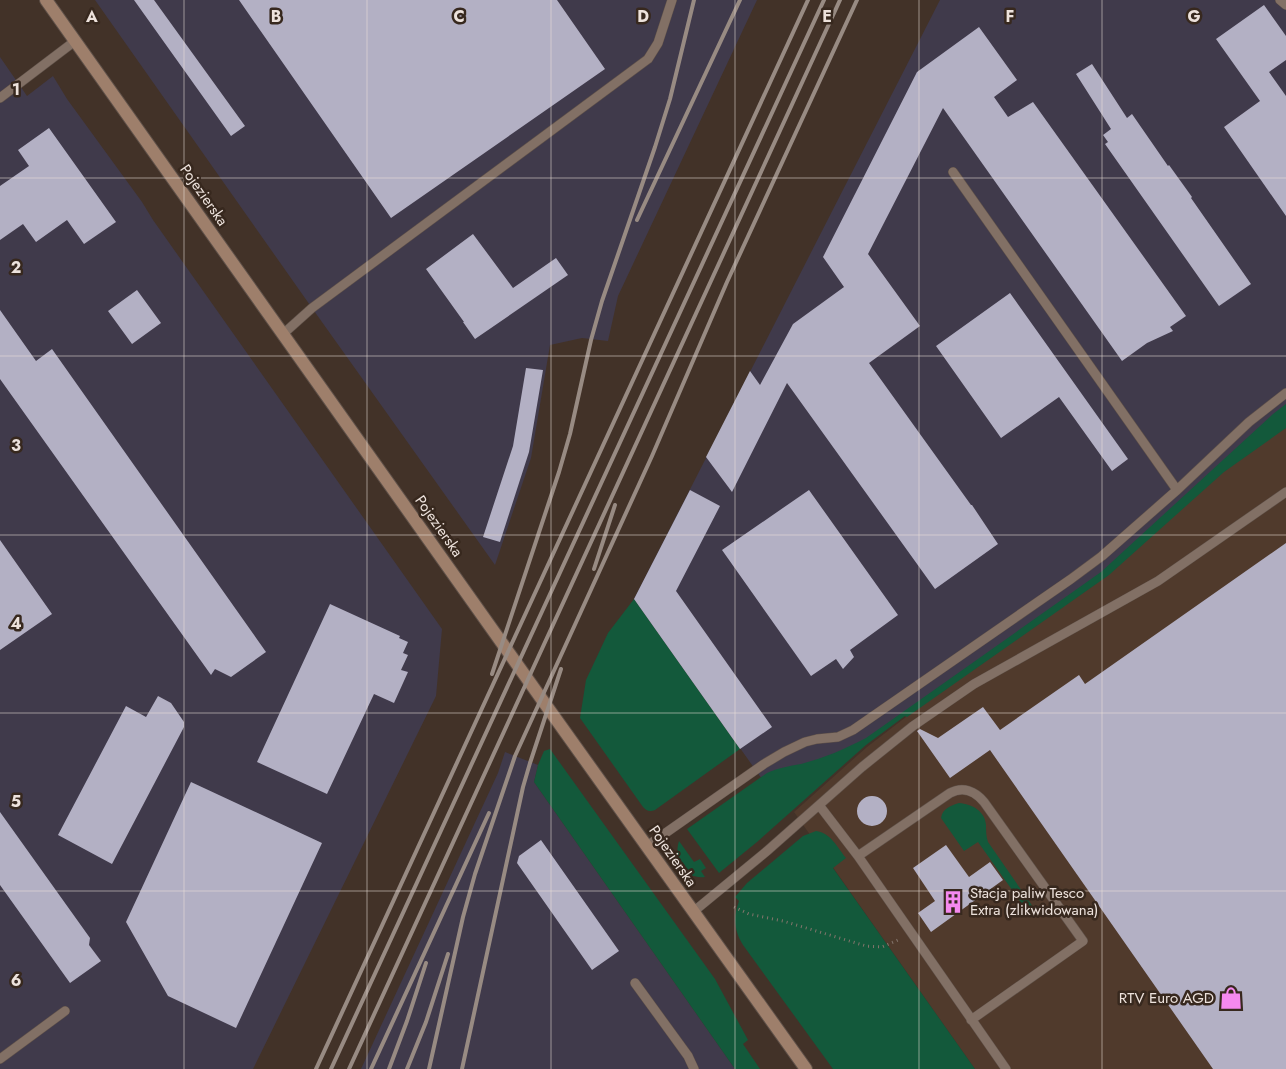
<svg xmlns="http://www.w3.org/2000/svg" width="1286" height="1069" font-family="Jost,sans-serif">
  <rect width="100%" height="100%" fill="#423228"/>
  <path fill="#503a2c" d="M 1286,423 L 1286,1069 L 975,1069 L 794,812 L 867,747 L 906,717 L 904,714 L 1222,469 Z"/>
  <path fill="#403a4b" d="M 95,0 L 757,0 L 618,296 L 608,341 L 582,338 L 550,345 L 531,458 L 495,565 L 312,308 Z
    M 940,0 L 1286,0 L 1286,423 L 1222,469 L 1107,572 L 860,745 L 762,779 L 634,599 Z
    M 0,57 L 27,96 L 53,76 L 67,99 L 142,202 L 153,220 L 442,629 L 436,696 L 253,1069 L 0,1069 Z
    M 505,752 L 538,765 L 534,782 L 735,1069 L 361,1069 L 498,773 Z"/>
  <path fill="#13593b" d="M 1286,404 L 1286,428 L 1224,472 L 1109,575 L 907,717 L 905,716 L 866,745 L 757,842 L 719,873 L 687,829 L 767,773 C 778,768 789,766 801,764 C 824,758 845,749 866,738 L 1101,572 L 1273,414 Z
    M 634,599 L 740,749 L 655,810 C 649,812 647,811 643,807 L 580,718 L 586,680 L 608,633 Z
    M 550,749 L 715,979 L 748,1040 L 743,1044 L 760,1069 L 735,1069 L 534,782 L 538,765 L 544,751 Z
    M 959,803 C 972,804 985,811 986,825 C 986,831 986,836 988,842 L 1033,907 C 1029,910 1026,907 1022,904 L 978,842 L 964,851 L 941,818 C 943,808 950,806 959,803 Z
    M 816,831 C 831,833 837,847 846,858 L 833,868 L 975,1069 L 833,1069 L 743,945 C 734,931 733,917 739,901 L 735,897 L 747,883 L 803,836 Z
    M 679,841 L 694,862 L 700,859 L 706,868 L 701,871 L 705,877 C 685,880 673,859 679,841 Z"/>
  <path fill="#b3b0c4" d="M 134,0 L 154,0 L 245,126 L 231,136 Z
    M 239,0 L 557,0 L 605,69 L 391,218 Z
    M 1264,5 L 1286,36 L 1286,60 L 1269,72 L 1286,96 L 1286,216 L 1224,127 L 1260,101 L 1216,39 Z
    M 979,27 L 1017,80 L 994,97 L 1008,117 L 1033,102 L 1186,316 L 1170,327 L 1173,331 L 1147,343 L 1122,361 L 943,108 L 868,254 L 920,326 L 869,363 L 971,505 L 972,505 L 998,544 L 935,589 L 787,383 L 732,492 L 706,457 L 750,371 L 760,385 L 793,324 L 844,287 L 823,257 L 917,72 Z
    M 1092,64 L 1127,118 L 1132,114 L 1168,166 L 1169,165 L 1192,197 L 1191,198 L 1251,284 L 1219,306 L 1105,144 L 1108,142 L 1103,135 L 1111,129 L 1076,74 Z
    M 49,128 L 116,222 L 84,244 L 67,220 L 36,242 L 23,224 L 0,240 L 0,186 L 29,166 L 18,150 Z
    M 473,234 L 513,288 L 556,258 L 568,275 L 475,339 L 463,322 L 464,322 L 426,269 Z
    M 137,290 L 161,323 L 132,344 L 108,311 Z
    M 1010,293 L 1128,459 L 1112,471 L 1059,397 L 1001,438 L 936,346 Z
    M 0,310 L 36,361 L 52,349 L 266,652 L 231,677 L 215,669 L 211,675 L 0,379 Z
    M 526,368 L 543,370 L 529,452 L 500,542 L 483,537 L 513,446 Z
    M 690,490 L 720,506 L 676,591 L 772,727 L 740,749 L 634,599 Z
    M 809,490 L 898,615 L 850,650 L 854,657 L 843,669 L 836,659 L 811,676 L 722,550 Z
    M 0,540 L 52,614 L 0,650 Z
    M 1286,543 L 1286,1069 L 1213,1069 L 990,750 L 950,778 L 917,731 L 920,729 L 938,738 L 983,707 L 1000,730 L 1079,675 L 1085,684 Z
    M 330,604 L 400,636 L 399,638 L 408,642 L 403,653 L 408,655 L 401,670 L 408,672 L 394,703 L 374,694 L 327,794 L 257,762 Z
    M 158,696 L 171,703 L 184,722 L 184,727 L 112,864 L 58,835 L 126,706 L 146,717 Z
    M 191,782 L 322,843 L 236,1028 L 168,996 L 126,922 Z
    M857 811a15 15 0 1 1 30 0a15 15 0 1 1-30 0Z
    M 0,812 L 90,938 L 89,945 L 101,961 L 70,983 L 0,885 Z
    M 541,840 L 619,951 L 592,970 L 517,863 L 519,856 Z
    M 946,845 L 969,877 L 990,862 L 1003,880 L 931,932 L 918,913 L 935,901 L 913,868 Z"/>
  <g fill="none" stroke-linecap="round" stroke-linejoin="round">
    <defs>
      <path id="lane" d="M 1280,0 L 1286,5
        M 0,98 L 75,41
        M 953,172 L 1177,490
        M 283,334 L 312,308 L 648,59 L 658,43 L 672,0
        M 819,805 L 858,856 L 1006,1069
        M 647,846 L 764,764 L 784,752 L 805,742 L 817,739 L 838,737 L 853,730 L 1071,579 L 1102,556 L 1177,490 L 1249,422 L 1286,393
        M 858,856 L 950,793 C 963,786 975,791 984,802 L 1083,941 L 971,1020
        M 693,912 L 767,851 L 862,767 L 913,726 L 974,684 L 1158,581 L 1286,492
        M 635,983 L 688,1056 L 694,1069
        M 0,1059 L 65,1011"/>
      <path id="secondary" d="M 46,0 L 548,708 L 806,1069"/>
    </defs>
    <use href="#lane" stroke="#5f5149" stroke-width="10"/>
    <use href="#secondary" stroke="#5f5149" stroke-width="14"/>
    <path stroke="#83756c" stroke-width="3" stroke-dasharray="1 4" stroke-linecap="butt" d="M 734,907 L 749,914 L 783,921 L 866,946 L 882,947 L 898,940"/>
    <use href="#lane" stroke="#827065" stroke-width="9"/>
    <use href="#secondary" stroke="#9e7f6b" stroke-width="12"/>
    <path stroke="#988b83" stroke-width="4" d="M 637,220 L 740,0
      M 594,569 L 615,505
      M 492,674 L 559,472 L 570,434 L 591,340 L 602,301 L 655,147 L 670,99 L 694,0
      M 316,1069 L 808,0
      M 331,1069 L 824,0
      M 349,1069 L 840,0
      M 371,1069 L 489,813
      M 389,1069 L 407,1021 L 426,963
      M 407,1069 L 426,1022 L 448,954
      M 429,1069 L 463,917 L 475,874 L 515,756 L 652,456 L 727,282 L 857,0
      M 462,1069 L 523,787 L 530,763 L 561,669"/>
  </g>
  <path fill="none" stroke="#ede2dc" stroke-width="1" stroke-opacity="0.55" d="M 184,0 L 184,1069M 367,0 L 367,1069M 551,0 L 551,1069M 735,0 L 735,1069M 919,0 L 919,1069M 1102,0 L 1102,1069M 0,178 L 1286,178M 0,356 L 1286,356M 0,535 L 1286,535M 0,713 L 1286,713M 0,891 L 1286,891"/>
  <defs>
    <symbol id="building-bare" viewBox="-9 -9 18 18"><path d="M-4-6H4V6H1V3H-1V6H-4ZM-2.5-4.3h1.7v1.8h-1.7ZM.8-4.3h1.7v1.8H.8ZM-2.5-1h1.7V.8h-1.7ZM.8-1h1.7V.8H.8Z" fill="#f589ef" stroke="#37281e" stroke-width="2.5" paint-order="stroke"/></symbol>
    <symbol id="shop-bare" viewBox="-9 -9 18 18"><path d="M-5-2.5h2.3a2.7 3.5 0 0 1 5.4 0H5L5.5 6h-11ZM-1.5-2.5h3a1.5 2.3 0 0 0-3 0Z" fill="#f589ef" stroke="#37281e" stroke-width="2.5" paint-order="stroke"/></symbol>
  </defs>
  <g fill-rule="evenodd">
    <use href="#building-bare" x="937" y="886" width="32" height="32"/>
    <use href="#shop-bare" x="1215" y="982" width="32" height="32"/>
  </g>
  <g text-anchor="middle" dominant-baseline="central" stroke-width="5" stroke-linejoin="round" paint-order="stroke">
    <g font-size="15" fill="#ede2dc" stroke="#37281e">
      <text transform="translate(204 195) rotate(55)">Pojezierska</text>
      <text transform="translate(439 526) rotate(55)">Pojezierska</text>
      <text transform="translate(673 856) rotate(55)">Pojezierska</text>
    </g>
    <g font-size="15" fill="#ede2dc" stroke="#37281e" text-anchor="start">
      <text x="970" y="893">Stacja paliw Tesco<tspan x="970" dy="17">Extra (zlikwidowana)</tspan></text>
      <text x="1214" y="998" text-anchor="end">RTV Euro AGD</text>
    </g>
  </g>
  <g font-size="16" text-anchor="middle" font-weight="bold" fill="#ede2dc" stroke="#37281e" stroke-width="5" stroke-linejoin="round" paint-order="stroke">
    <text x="92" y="22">A</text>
    <text x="276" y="22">B</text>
    <text x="459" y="22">C</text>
    <text x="643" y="22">D</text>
    <text x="827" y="22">E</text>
    <text x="1010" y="22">F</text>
    <text x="1194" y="22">G</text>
    <text x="16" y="95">1</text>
    <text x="16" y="273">2</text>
    <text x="16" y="451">3</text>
    <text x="16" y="629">4</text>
    <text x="16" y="807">5</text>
    <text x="16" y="986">6</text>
  </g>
</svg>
